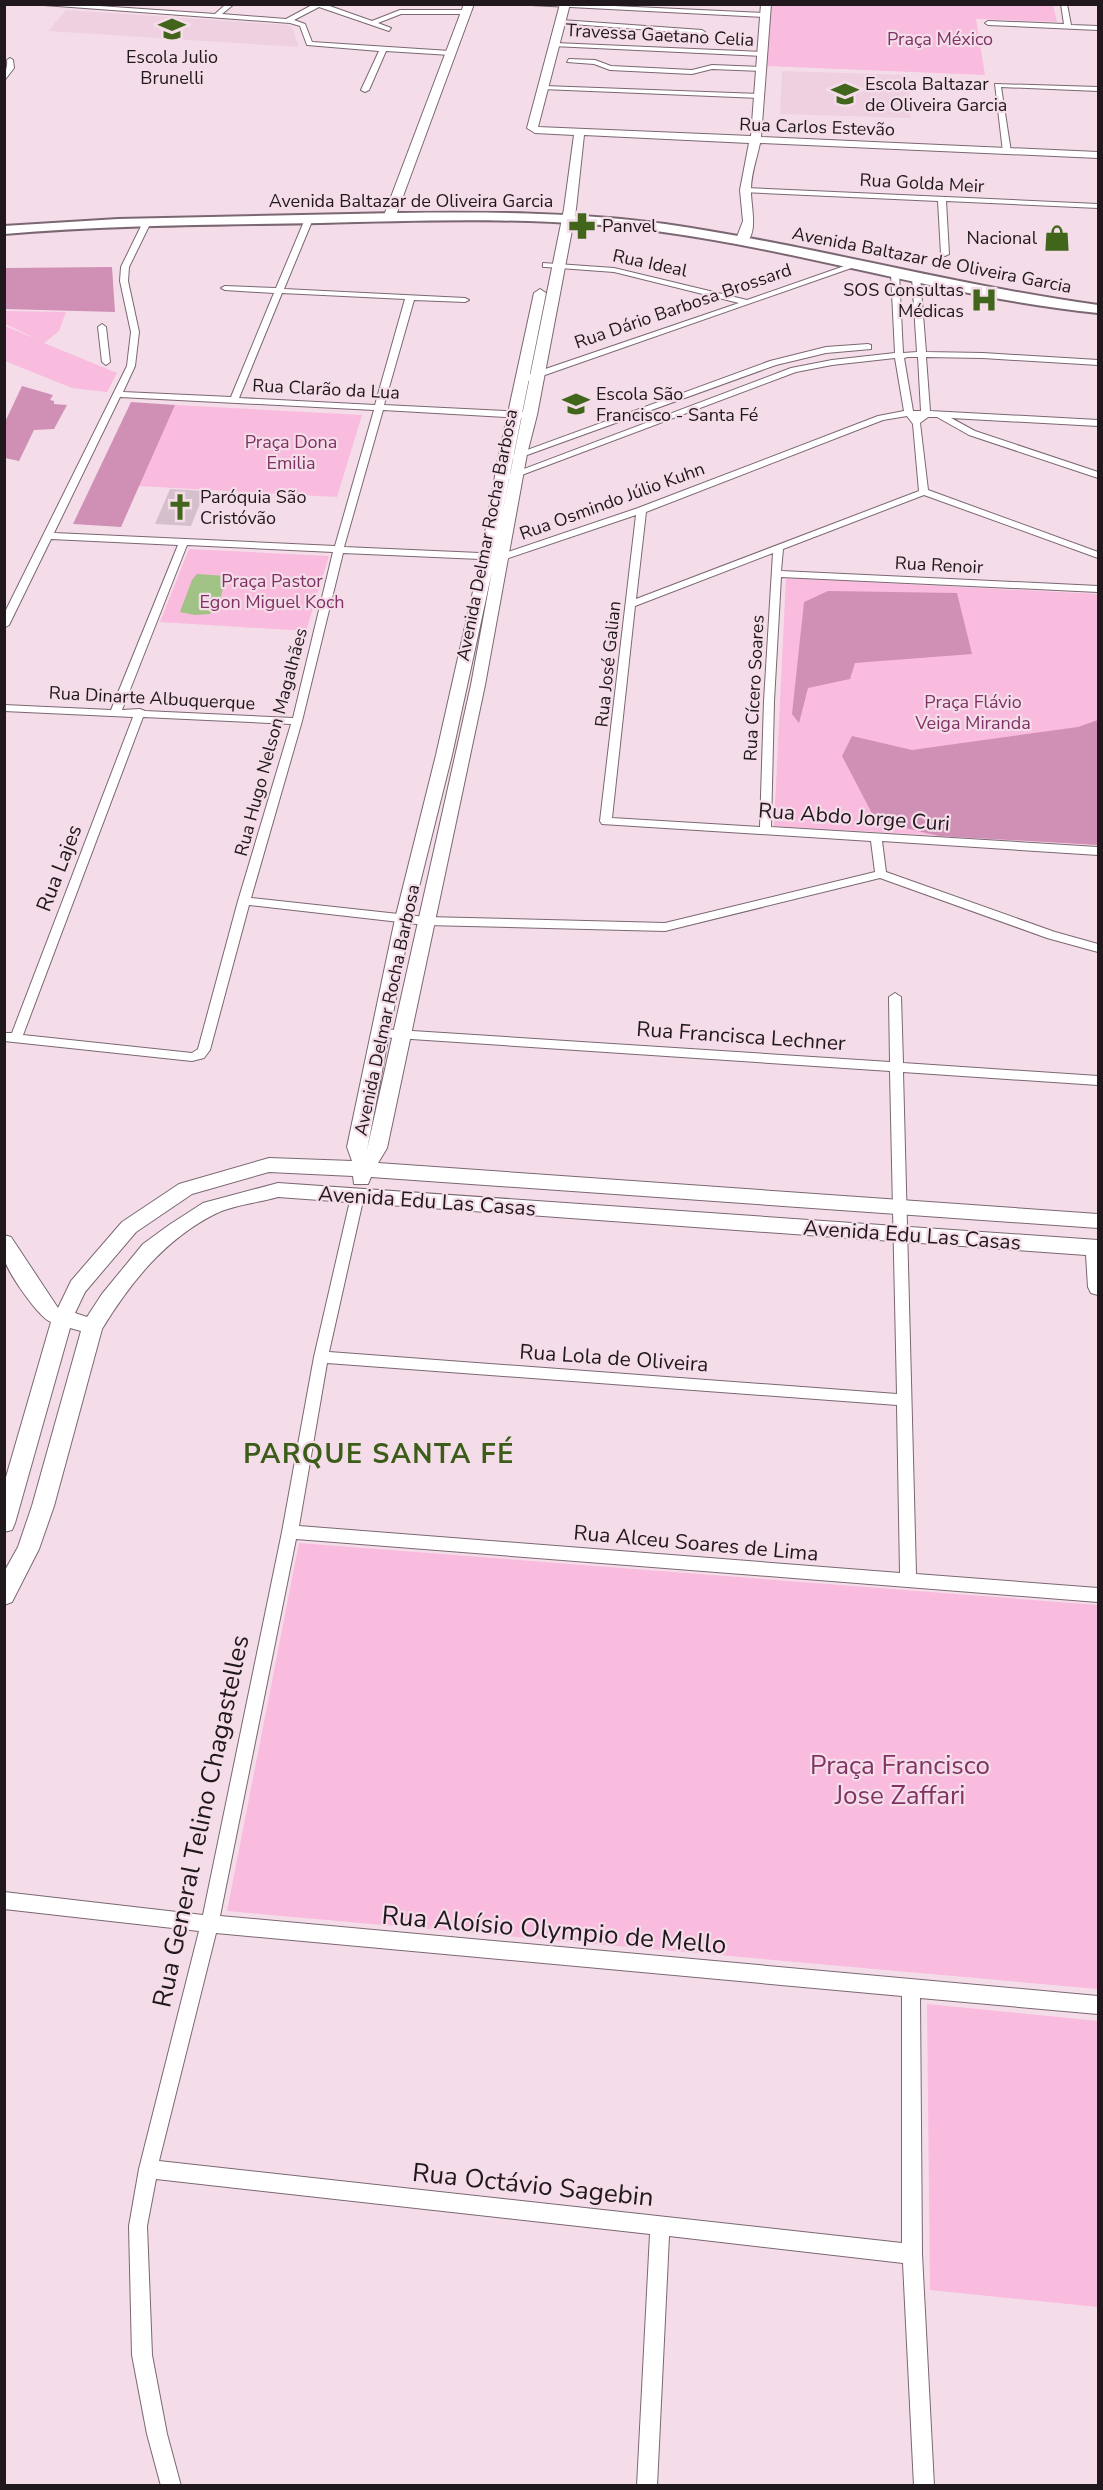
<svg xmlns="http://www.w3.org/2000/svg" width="1103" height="2490" font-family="'Nunito Sans',sans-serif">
  <rect width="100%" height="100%" fill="#f4dde9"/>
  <path fill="#efd0e1" d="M 66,10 L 288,25 L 292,27 L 299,47 L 48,31 Z
    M 782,71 L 908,75 L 911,118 L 780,114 Z"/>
  <path fill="#f9bbde" d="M 771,5 L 1053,5 L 1057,22 L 976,19 L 985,75 L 767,66 Z
    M 5,311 L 66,312 L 59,331 L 44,343 L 117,373 L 107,392 L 72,388 L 5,361 L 5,326 L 39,340 L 5,324 Z
    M 175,405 L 362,415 L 337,497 L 138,486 Z
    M 189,549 L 329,556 L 306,631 L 160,622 Z
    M 786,578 L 1098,594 L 1098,845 L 774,826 Z
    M 299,1543 L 1098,1605 L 1098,1989 L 227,1911 Z
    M 927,2004 L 1098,2021 L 1098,2307 L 930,2290 Z"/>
  <path fill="#d08fb4" d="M 112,267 L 115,312 L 5,309 L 5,268 Z
    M 22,386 L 53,395 L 50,400 L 54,401 L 54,404 L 67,405 L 54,429 L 34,430 L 19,461 L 5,458 L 5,422 Z
    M 131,402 L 175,405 L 121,527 L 73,524 Z
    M 828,591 L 957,593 L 972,654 L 855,663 L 850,679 L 808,688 L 799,723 L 792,714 L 804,602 Z
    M 1098,720 L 1098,845 L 939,836 L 876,821 L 842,756 L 852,736 L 912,750 L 1078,727 Z"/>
  <path fill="#a1c285" d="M 197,574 L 226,576 L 220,600 L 210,614 L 195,615 L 180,612 L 192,580 Z"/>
  <path fill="#d6bfcc" d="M 170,489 L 205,491 L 191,526 L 155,524 Z"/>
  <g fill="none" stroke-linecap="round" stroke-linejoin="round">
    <defs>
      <path id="street" d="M 30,4 L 70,4 L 215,14 L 226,4 L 234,4 L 222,14 L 286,19 L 314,4 L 324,4 L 372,21 L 400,10 L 466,10 L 469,12 L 466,14 L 401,14 L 378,23 L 391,28 L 389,31 L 319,7 L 294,20 L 305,24 L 312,42 L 450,51 L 453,53 L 450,55 L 386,51 L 369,90 L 365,92 L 361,90 L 379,51 L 307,45 L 300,26 L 290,23 Z
        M 512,4 L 571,4 L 765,13 L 768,15 L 765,17 Z
        M 1061,4 L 1067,4 L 1071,25 L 1098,26 L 1098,30 L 988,25 L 985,23 L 988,21 L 1064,24 Z
        M 561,20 L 702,30 L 705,32 L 702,34 L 559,23 Z
        M 555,43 L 763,52 L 766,54 L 763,56 L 553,46 Z
        M 10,58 L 13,60 L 14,68 L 4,81 C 4,73 8,68 7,60 Z
        M 569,59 L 595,60 L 611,66 L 692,70 L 712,65 L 762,67 L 765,69 L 762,71 L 712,69 L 692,74 L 610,70 L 594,64 L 567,62 Z
        M 995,84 L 1098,87 L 1098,91 L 1001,87 L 1011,152 L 1007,154 L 1003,152 Z
        M 544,86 L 760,94 L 764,96 L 760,98 L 542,89 L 540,88 Z
        M 745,188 L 1098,204 L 1098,208 L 946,201 L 949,254 L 945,256 L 941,254 L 938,201 L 742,192 L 742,188 Z
        M 309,217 L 313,219 L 284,289 L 465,298 L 469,300 L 465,302 L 414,300 L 384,405 L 524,412 L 528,415 L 524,418 L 383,410 L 344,547 L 502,554 L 638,508 L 878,416 L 904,411 L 895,358 L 832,365 L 796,372 L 511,479 L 503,477 L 791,368 L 832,360 L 895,353 L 891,273 L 895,271 L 899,273 L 903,353 L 917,352 L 912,277 L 916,275 L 920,277 L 926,352 L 983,353 L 1098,360 L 1098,365 L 983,358 L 926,357 L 930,411 L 1098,420 L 1098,426 L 951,418 L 975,431 L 1098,472 L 1098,478 L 969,435 L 937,417 L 928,417 L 920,423 L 928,490 L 1098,552 L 1098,558 L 924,495 L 783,549 L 781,571 L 1098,586 L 1098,592 L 781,577 L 774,701 L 771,827 L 1098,847 L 1098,855 L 882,841 L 886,872 L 1055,932 L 1098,944 L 1098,952 L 1047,938 L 880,878 L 665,931 L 426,925 L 249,905 L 210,1050 L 204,1058 L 192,1061 L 4,1041 L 4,1033 L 12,1033 L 133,717 L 4,711 L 4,705 L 111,710 L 178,545 L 51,539 L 9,625 L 4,628 L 4,614 L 127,366 L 131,332 L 120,281 L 121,267 L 143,222 L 150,220 L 151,222 L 129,267 L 128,281 L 139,332 L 135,366 L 123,392 L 231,397 L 274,293 L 225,290 L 221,288 L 225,286 L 276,288 L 305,219 ZM 282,293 L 405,299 L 375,405 L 239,398 ZM 908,357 L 918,357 L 921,411 L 913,411 L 904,358 ZM 120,397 L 374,410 L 335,546 L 54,533 ZM 907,416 L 913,424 L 919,491 L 636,599 L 646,512 L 883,420 ZM 636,515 L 600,821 L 602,824 L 871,841 L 875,872 L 665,923 L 426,917 L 251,898 L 302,721 L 343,553 L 503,560 ZM 187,545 L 333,552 L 293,718 L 145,711 L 140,709 L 122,710 ZM 773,553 L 764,701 L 760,827 L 612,818 L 635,606 ZM 143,717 L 291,724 L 238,901 L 198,1049 L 192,1053 L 23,1035 Z
        M 543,263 L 614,268 L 747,300 L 853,263 L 860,265 L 522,383 L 519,382 L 519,378 L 739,303 L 614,272 L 546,267 L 543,267 Z
        M 102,324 L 106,327 L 110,362 L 106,365 L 102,362 L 98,327 Z
        M 868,344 L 871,345 L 871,349 L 826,353 L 776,365 L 516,459 L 508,457 L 770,361 L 826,347 Z
        M 895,993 L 901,997 L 903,1063 L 1098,1076 L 1098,1085 L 903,1072 L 916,1574 L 1098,1588 L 1098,1602 L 296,1539 L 220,1916 L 1098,1996 L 1098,2014 L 920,1998 L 922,2254 L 934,2486 L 914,2486 L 903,2263 L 669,2236 L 657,2486 L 637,2486 L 650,2234 L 156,2179 L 147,2226 L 152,2355 L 167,2434 L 181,2486 L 161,2486 L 147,2434 L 132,2355 L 129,2226 L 139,2169 L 199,1931 L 4,1909 L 4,1892 L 203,1915 L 282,1532 L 314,1357 L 352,1192 L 357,1191 L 364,1196 L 329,1352 L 897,1394 L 890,1071 L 381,1037 L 375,1033 L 381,1029 L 890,1062 L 889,997 ZM 327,1363 L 897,1405 L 900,1573 L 299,1526 ZM 216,1933 L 902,1996 L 902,2243 L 159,2161 Z"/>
      <path id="secondary" d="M 464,4 L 474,4 L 395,218 L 385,220 L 383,218 Z
        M 560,4 L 570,4 L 538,127 L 751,136 L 761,4 L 771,4 L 761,137 L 1098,152 L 1098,158 L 760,143 C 757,158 751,174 751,189 C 750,204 761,239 741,245 L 735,242 L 743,221 L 740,190 L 749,143 L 584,135 L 576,209 L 537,415 L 527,454 L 485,685 L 387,1148 L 378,1163 L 1098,1214 L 1098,1228 L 371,1177 L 368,1184 L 354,1184 L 353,1176 L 269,1172 L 192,1194 L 136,1232 L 85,1292 L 75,1313 L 87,1317 L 102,1294 L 143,1244 L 169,1225 L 203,1203 L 278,1183 L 1098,1240 L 1098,1295 L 1091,1293 L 1088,1287 L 1086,1255 L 278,1197 C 258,1203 233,1205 215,1214 C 165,1239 130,1283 102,1329 L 54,1506 L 39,1549 L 12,1602 L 4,1605 L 4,1572 L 18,1547 L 32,1506 L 81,1331 L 70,1328 L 15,1523 L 12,1530 L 4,1532 L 4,1484 L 51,1322 C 39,1318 7,1272 4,1258 C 3,1251 4,1242 4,1235 L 11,1237 L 58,1308 L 71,1281 L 122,1222 L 179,1184 L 269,1158 L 352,1161 L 347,1147 L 395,919 L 436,755 L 481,556 L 498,459 L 534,293 L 540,289 L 546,293 L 500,524 L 564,209 L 574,135 L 535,133 L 527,128 ZM 492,571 L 471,685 L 367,1150 L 411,919 L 452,755 Z"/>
      <path id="primary" d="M 398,213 C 487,212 577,212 665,224 C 810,245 952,285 1098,305 L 1098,313 C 951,298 809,252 663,232 C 549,216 434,220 320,223 C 215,225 110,225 4,234 L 4,226 L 118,219 Z"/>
    </defs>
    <use href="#street" stroke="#7b6772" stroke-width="2"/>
    <use href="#secondary" stroke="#7b6772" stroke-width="2"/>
    <use href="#primary" stroke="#7b6772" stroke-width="4"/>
    <use href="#street" fill="#fff" fill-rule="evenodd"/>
    <use href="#secondary" fill="#fff" fill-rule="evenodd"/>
    <use href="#primary" fill="#fff" fill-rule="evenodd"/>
  </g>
  <defs>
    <symbol id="school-bare" viewBox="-9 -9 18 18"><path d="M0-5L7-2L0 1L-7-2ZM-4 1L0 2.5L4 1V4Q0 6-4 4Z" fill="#42651c" stroke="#f4dde9" stroke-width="2.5" paint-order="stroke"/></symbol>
    <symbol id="pharmacy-bare" viewBox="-9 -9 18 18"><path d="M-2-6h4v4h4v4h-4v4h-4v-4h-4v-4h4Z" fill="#42651c" stroke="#f4dde9" stroke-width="2.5" paint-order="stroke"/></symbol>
    <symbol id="shop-bare" viewBox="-9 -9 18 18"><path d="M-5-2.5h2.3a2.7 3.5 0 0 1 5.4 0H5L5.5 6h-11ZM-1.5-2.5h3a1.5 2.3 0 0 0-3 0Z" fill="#42651c" stroke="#f4dde9" stroke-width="2.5" paint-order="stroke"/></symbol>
    <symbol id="hospital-bare" viewBox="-9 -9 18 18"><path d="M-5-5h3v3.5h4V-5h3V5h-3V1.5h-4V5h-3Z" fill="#42651c" stroke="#f4dde9" stroke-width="2.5" paint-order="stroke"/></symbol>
    <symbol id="church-bare" viewBox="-9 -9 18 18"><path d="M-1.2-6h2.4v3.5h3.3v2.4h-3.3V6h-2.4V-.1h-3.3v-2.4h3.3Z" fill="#42651c" stroke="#f4dde9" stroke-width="2.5" paint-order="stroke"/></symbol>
  </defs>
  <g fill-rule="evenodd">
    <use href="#school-bare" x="153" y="10" width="38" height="38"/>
    <use href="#school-bare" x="826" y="75" width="38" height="38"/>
    <use href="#pharmacy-bare" x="563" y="207" width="38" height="38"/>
    <use href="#shop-bare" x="1038" y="219" width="38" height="38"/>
    <use href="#hospital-bare" x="965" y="281" width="38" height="38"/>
    <use href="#school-bare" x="557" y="385" width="38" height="38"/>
    <use href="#church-bare" x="161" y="488" width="38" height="38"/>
  </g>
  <g text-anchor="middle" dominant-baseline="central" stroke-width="4.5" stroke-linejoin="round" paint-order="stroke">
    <g font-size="18" fill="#20181c" stroke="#f4dde9">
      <text transform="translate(660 35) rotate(3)">Travessa Gaetano Celia</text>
      <text transform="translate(817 127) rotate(2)">Rua Carlos Estevão</text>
      <text transform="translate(922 183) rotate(3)">Rua Golda Meir</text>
      <text x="411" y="201">Avenida Baltazar de Oliveira Garcia</text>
      <text transform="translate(932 260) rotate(11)">Avenida Baltazar de Oliveira Garcia</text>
      <text transform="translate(650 263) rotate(12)">Rua Ideal</text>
      <text transform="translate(683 306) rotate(-19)">Rua Dário Barbosa Brossard</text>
      <text transform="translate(326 389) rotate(3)">Rua Clarão da Lua</text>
      <text transform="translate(612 501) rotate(-20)">Rua Osmindo Júlio Kuhn</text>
      <text transform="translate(487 535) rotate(-79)">Avenida Delmar Rocha Barbosa</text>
      <text transform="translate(939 565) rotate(3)">Rua Renoir</text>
      <text transform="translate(608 664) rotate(-84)">Rua José Galian</text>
      <text transform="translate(754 688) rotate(-87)">Rua Cícero Soares</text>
      <text transform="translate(152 698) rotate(3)">Rua Dinarte Albuquerque</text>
      <text transform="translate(271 742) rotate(-75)">Rua Hugo Nelson Magalhães</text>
      <text transform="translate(387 1010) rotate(-78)">Avenida Delmar Rocha Barbosa</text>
    </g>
    <g font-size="18" fill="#7f3263" stroke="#f4dde9">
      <text x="940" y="39">Praça México</text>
      <text x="291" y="442">Praça Dona<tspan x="291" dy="21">Emilia</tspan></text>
      <text x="272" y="581">Praça Pastor<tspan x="272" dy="21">Egon Miguel Koch</tspan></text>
      <text x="973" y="702">Praça Flávio<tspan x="973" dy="21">Veiga Miranda</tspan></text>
    </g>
    <g font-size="18" fill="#20181c" stroke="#f4dde9" text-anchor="start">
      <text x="172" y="57" text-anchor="middle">Escola Julio<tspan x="172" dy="21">Brunelli</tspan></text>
      <text x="865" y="84">Escola Baltazar<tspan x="865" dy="21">de Oliveira Garcia</tspan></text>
      <text x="602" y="226">Panvel</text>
      <text x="1037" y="238" text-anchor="end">Nacional</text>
      <text x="964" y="290" text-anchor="end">SOS Consultas<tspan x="964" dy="21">Médicas</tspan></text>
      <text x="596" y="394">Escola São<tspan x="596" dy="21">Francisco - Santa Fé</tspan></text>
      <text x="200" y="497">Paróquia São<tspan x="200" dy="21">Cristóvão</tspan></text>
    </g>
    <g font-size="21" fill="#20181c" stroke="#f4dde9">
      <text transform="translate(854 817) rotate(4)">Rua Abdo Jorge Curi</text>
      <text transform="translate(59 868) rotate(-69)">Rua Lajes</text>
      <text transform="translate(741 1036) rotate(4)">Rua Francisca Lechner</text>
      <text transform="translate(427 1201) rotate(4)">Avenida Edu Las Casas</text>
      <text transform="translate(912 1235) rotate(4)">Avenida Edu Las Casas</text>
      <text transform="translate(614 1358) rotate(4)">Rua Lola de Oliveira</text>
      <text transform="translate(696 1543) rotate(5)">Rua Alceu Soares de Lima</text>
    </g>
    <g font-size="26" fill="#7f3263" stroke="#f4dde9">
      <text x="900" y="1765">Praça Francisco<tspan x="900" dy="30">Jose Zaffari</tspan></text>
    </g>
    <g font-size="26" fill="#20181c" stroke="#f4dde9">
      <text transform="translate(201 1821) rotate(-78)">Rua General Telino Chagastelles</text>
      <text transform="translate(554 1930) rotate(5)">Rua Aloísio Olympio de Mello</text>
      <text transform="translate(533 2185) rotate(6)">Rua Octávio Sagebin</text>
    </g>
    <g font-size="27" font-weight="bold" letter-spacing="1.5" fill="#3c5c1a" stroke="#f4dde9">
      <text x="379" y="1454">PARQUE SANTA FÉ</text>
    </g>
  </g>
  <rect width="1103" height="2490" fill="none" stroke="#20181c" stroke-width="12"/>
</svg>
